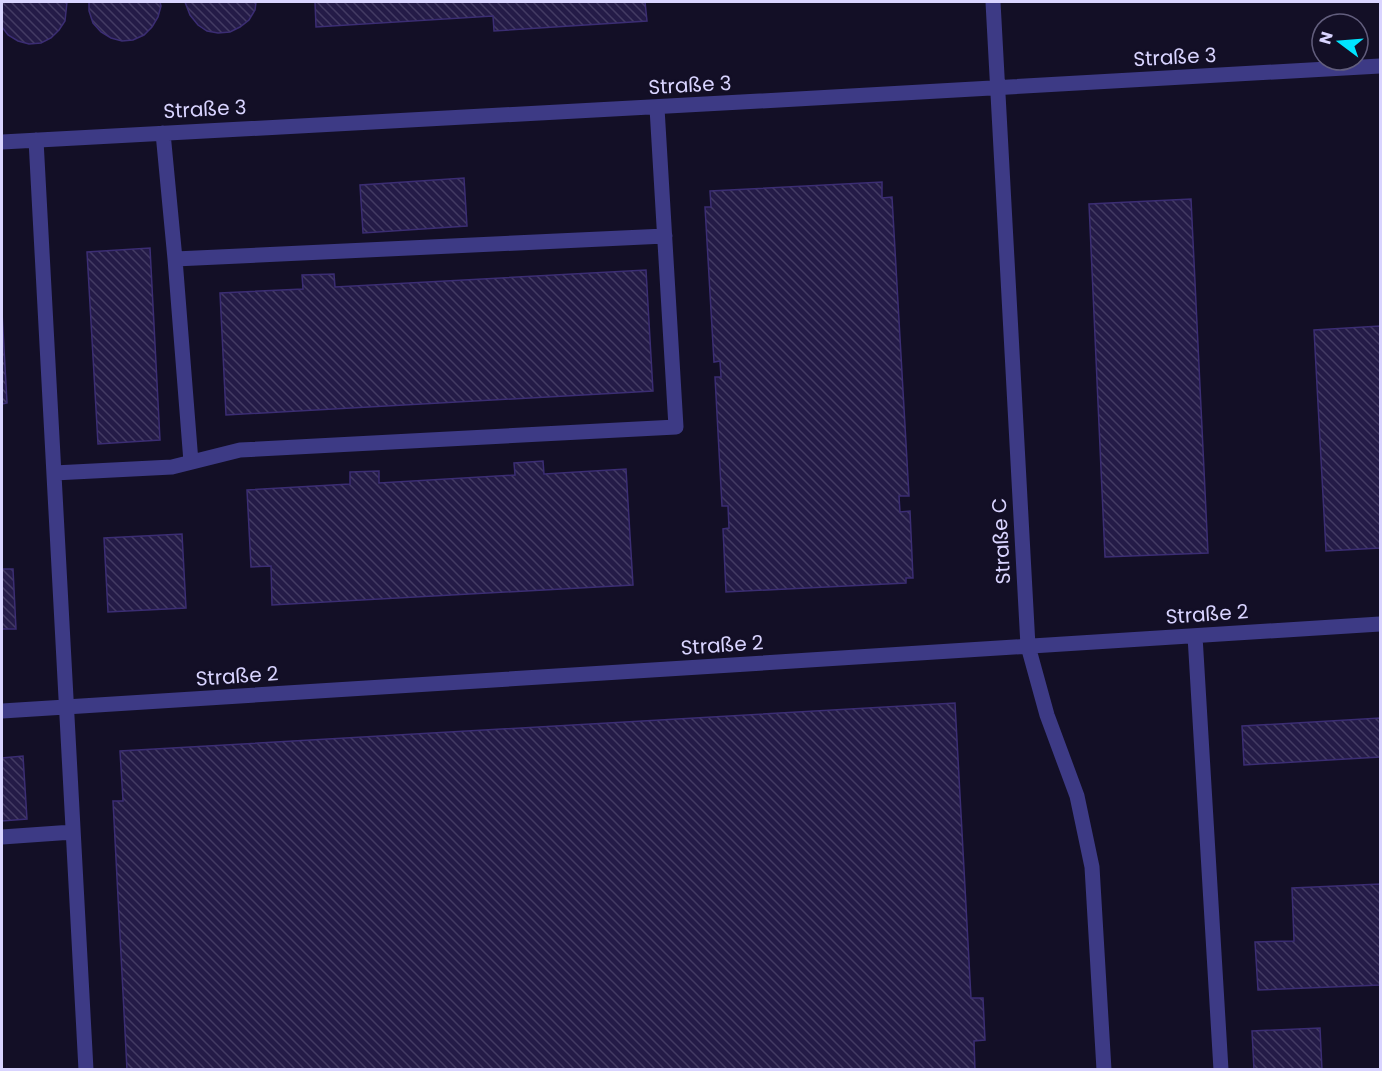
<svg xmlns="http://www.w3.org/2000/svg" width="1382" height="1071" font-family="Poppins,sans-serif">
  <defs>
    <pattern id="building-back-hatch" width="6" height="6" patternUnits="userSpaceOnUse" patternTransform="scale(1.5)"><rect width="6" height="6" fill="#241b47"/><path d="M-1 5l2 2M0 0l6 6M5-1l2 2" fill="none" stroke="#433b63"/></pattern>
  </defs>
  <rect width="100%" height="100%" fill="#130f26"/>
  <path fill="url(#building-back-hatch)" stroke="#3b2d73" stroke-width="1.5" d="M 2,2 L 67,2 L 65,21 L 59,30 L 51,38 L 41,43 L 29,44 L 18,41 L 8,35 L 2,27 Z
    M 89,2 L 160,2 L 161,6 L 158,17 L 152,27 L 144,35 L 133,40 L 122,41 L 111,38 L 101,32 L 93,23 L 89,11 Z
    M 185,2 L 256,2 L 255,10 L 249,20 L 240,27 L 230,32 L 218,33 L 207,31 L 198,25 L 190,15 Z
    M 315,2 L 645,2 L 647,21 L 494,31 L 493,16 L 316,27 Z
    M 464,178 L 467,226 L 363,233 L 360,185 Z
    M 882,182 L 882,198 L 892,197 L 909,496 L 899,496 L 900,512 L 910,511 L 913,578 L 906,578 L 906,583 L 726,592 L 723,529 L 729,528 L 728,506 L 722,506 L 715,377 L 721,377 L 720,361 L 714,362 L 705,207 L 711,207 L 710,191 Z
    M 1191,199 L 1208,553 L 1105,557 L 1089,204 Z
    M 150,248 L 160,440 L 98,444 L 87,252 Z
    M 646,270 L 653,391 L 226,415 L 220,293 L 303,289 L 302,275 L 334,274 L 335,287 Z
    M 2,312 L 7,403 L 2,404 Z
    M 1380,326 L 1380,548 L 1326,551 L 1314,330 Z
    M 543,461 L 544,474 L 626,469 L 633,585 L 272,605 L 271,566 L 251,567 L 247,490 L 350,484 L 350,472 L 379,471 L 379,483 L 515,475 L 514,463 Z
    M 182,534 L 186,608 L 108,612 L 104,538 Z
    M 2,569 L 13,569 L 16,629 L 2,629 Z
    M 955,703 L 971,998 L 983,998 L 985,1040 L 974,1041 L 975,1070 L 127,1070 L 113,801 L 123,801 L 120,751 Z
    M 1380,718 L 1380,757 L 1244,765 L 1242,726 Z
    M 23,756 L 27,819 L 2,821 L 2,758 Z
    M 1380,884 L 1380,985 L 1258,990 L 1255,942 L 1294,941 L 1292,888 Z
    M 1320,1028 L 1322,1070 L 1254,1070 L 1252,1031 Z"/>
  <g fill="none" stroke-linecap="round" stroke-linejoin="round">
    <path stroke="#3d3a85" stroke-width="15" d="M 993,2 L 1028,646 L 1047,715 L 1077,796 L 1092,867 L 1104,1070
      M 163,133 L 175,259 L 191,462
      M 36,140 L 86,1070
      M 2,142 C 461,116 921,94 1380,66
      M 175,259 L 665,236
      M 54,473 L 172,467 L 240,450 L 676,427 L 657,108
      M 1195,636 L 1221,1070
      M 2,711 L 1380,624
      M 2,837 L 73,832"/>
  </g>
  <g text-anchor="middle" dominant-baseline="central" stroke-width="4.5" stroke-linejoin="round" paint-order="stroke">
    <g font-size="20" fill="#d9d4ff" stroke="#130f26">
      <text transform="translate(1175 57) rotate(-3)">Straße 3</text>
      <text transform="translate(690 85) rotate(-3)">Straße 3</text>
      <text transform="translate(205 109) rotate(-3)">Straße 3</text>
      <text transform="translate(1001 541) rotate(-93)">Straße C</text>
      <text transform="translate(1207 614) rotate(-4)">Straße 2</text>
      <text transform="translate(722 645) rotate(-4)">Straße 2</text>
      <text transform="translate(237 676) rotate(-4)">Straße 2</text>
    </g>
  </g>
  <rect width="1382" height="1071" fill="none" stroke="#d9d4ff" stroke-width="6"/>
  <g transform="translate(1340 42) rotate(286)"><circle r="28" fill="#130f26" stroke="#625e7d" stroke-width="1.5"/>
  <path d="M0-4.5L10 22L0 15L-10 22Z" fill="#00e5ff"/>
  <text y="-9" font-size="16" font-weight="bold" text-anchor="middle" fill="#d9d4ff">N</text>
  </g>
</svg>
